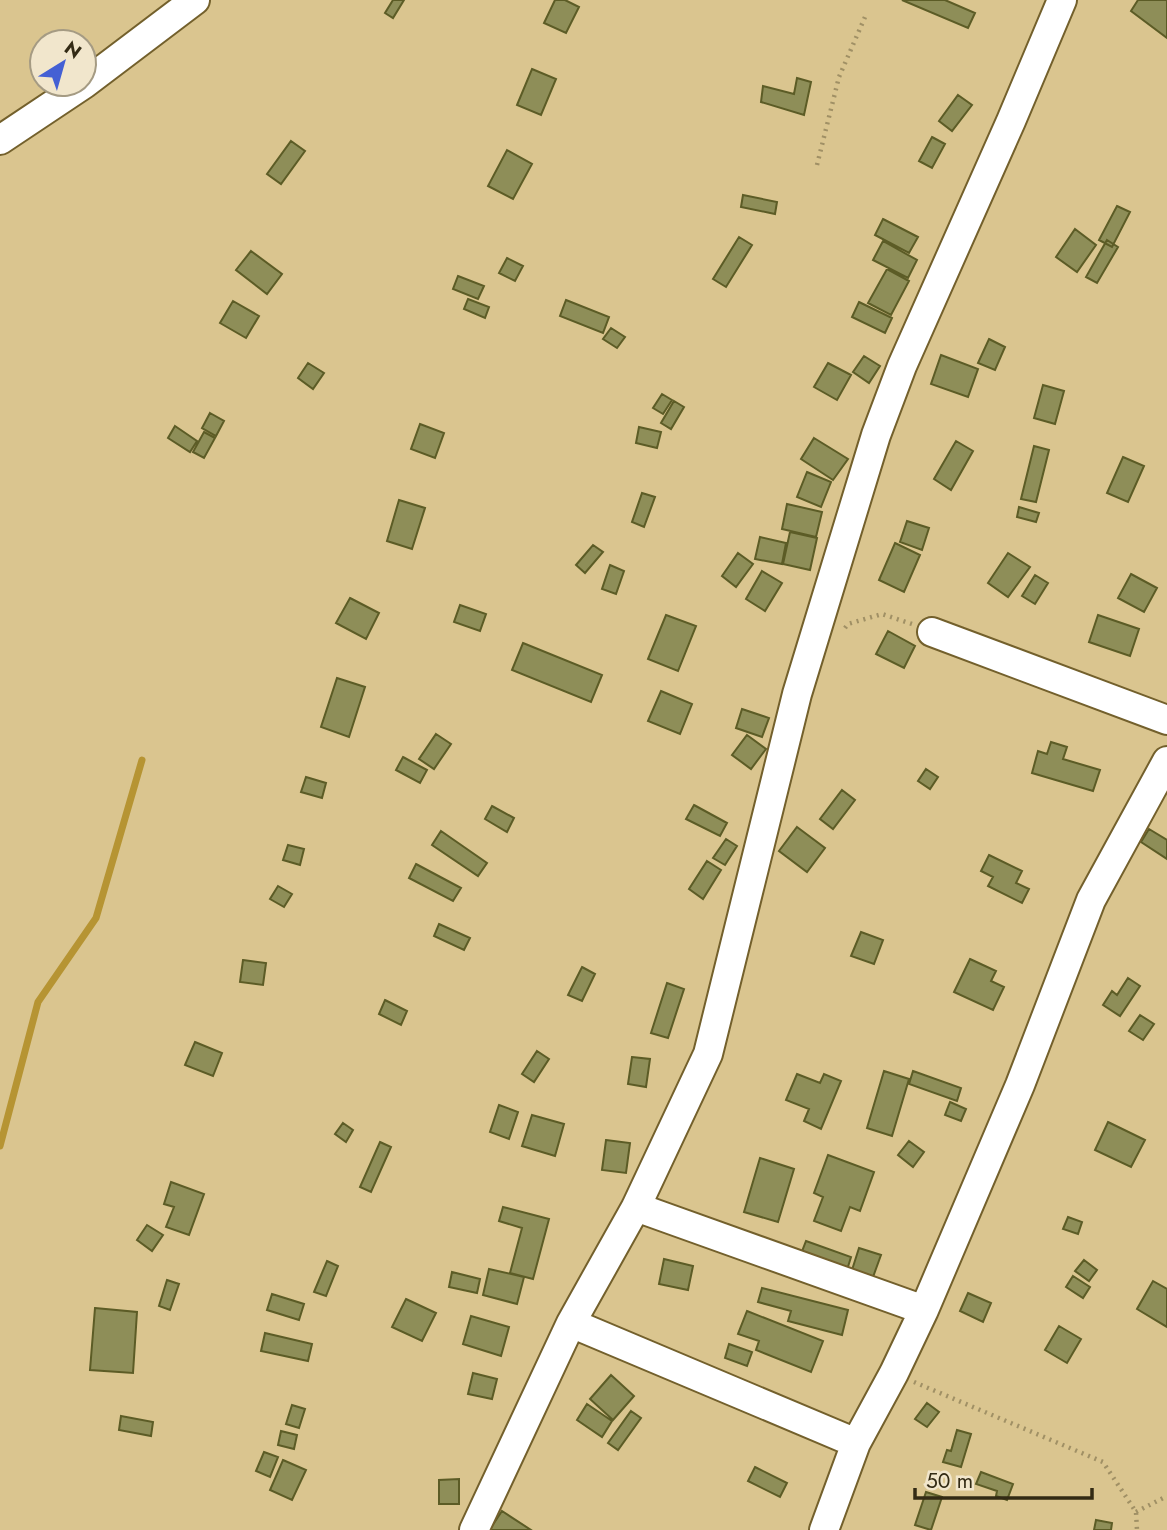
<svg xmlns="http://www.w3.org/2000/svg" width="1167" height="1530" font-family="Jost,sans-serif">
  <rect width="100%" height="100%" fill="#dac58f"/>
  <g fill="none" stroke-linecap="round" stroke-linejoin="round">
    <path stroke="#b69433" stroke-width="7" d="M 0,1146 L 38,1002 L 96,918 L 142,760"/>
  </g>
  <path fill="#8e8e58" stroke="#5c5c26" stroke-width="2" d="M 393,0 L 404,0 L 393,18 L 385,13 Z
    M 555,0 L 565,0 L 579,7 L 566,33 L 544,23 Z
    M 902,0 L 945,0 L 975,13 L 968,28 Z
    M 1138,0 L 1167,0 L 1167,38 L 1131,11 Z
    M 532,69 L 556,79 L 541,115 L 517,105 Z
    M 797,78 L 811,82 L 804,115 L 761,102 L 763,86 L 794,94 Z
    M 958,95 L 972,105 L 952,131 L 939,121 Z
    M 932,137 L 945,144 L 932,168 L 919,161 Z
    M 291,141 L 305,151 L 281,184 L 267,174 Z
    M 507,150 L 532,164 L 513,199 L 488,186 Z
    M 743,195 L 777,202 L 775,214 L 741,207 Z
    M 1117,206 L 1130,212 L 1112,247 L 1099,240 Z
    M 883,219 L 918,237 L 909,253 L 875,235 Z
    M 1075,229 L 1096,245 L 1077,272 L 1056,257 Z
    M 739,237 L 752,245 L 726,287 L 713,279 Z
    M 1107,240 L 1118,247 L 1097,283 L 1086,277 Z
    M 883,241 L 917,260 L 908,278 L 873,260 Z
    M 251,251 L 282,274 L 267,294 L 236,270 Z
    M 507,258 L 523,266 L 515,281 L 499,273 Z
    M 887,269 L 909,281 L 891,315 L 868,303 Z
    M 458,276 L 484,286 L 478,299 L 453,289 Z
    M 468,299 L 489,307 L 485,318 L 464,309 Z
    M 566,300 L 609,317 L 603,333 L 560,316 Z
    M 233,301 L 259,316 L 246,338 L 220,323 Z
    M 859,302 L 892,318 L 885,333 L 852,317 Z
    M 611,328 L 625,337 L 617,348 L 603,339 Z
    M 989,339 L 1005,347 L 995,370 L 978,363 Z
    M 941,355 L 978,369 L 968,397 L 931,384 Z
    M 864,356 L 880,366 L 869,383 L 853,372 Z
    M 308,363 L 324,373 L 313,389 L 298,378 Z
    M 828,363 L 851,375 L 837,400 L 814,387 Z
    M 1043,385 L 1064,391 L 1055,424 L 1034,418 Z
    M 662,394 L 672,400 L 663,414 L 653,408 Z
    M 674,401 L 684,407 L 671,429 L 661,423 Z
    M 210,413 L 224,421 L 216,436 L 202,428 Z
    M 420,424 L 444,433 L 435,458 L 411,449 Z
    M 175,426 L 197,441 L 190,452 L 168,438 Z
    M 639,427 L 661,432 L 657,448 L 636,443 Z
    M 204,432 L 215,438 L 204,458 L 193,452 Z
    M 814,438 L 848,459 L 833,480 L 801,459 Z
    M 956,441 L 973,451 L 951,490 L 934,479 Z
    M 1034,446 L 1049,450 L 1036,502 L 1021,499 Z
    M 1123,457 L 1144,466 L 1128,502 L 1107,493 Z
    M 807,472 L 831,482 L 821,507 L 797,497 Z
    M 642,493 L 655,497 L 644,527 L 632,522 Z
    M 399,500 L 425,508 L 412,549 L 387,541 Z
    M 787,504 L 822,512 L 816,537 L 782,529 Z
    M 1019,507 L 1039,513 L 1036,522 L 1017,517 Z
    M 907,521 L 929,528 L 922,550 L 900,542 Z
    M 790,532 L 817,538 L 810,570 L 783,564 Z
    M 760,537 L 786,543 L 782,564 L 755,559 Z
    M 895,543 L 920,555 L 904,592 L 879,580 Z
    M 593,545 L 603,552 L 585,573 L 576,565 Z
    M 738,553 L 753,564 L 736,587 L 722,576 Z
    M 1008,553 L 1030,567 L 1008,597 L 988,583 Z
    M 610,565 L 624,571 L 616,594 L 602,589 Z
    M 762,571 L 782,583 L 765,611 L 746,599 Z
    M 1131,574 L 1157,588 L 1144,612 L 1118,598 Z
    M 1035,575 L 1048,583 L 1035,604 L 1022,596 Z
    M 350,598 L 379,613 L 366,639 L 336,623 Z
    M 460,605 L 486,614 L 480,631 L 454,622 Z
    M 666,615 L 696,626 L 678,671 L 648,659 Z
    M 1098,615 L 1139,629 L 1130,656 L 1089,642 Z
    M 888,631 L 915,646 L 904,668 L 876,654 Z
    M 523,643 L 602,675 L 591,702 L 512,670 Z
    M 337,678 L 365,687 L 349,737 L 321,727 Z
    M 661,691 L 692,704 L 680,734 L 648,721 Z
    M 742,709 L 769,718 L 762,737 L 736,728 Z
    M 436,734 L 451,744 L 434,769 L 419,759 Z
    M 747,735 L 766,749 L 751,769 L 732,755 Z
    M 1051,742 L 1067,747 L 1063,759 L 1100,770 L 1093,791 L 1032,773 L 1038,751 L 1047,754 Z
    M 403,757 L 427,770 L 420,783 L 396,770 Z
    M 926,769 L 938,777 L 930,789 L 918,781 Z
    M 306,777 L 326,783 L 322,798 L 301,792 Z
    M 842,790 L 855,800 L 833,829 L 820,819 Z
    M 694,805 L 727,823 L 720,836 L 686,819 Z
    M 492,806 L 514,818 L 507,832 L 485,819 Z
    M 797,827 L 825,848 L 807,872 L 779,851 Z
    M 1149,829 L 1167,840 L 1167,859 L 1141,842 Z
    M 441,831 L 487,863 L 478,876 L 432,845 Z
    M 726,839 L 737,846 L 725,865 L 713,858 Z
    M 288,845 L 304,849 L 300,865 L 283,860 Z
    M 989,855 L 1022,871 L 1016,883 L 1029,889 L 1022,903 L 988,886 L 993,877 L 981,871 Z
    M 707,861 L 721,870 L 703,899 L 689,889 Z
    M 416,864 L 461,888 L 453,901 L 409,878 Z
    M 278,886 L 292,894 L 284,907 L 270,899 Z
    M 439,924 L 470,938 L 464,950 L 434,936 Z
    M 861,932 L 883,940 L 874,964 L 851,956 Z
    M 970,959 L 996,971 L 991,981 L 1004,987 L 993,1010 L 954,992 Z
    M 243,960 L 266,963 L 263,985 L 240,982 Z
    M 582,967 L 595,974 L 582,1001 L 568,995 Z
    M 1128,978 L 1140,986 L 1120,1016 L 1103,1005 L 1112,991 L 1117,995 Z
    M 667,983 L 684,989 L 668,1038 L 651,1033 Z
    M 385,1000 L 407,1011 L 401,1025 L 379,1014 Z
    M 1140,1015 L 1154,1024 L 1143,1040 L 1129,1031 Z
    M 195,1042 L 222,1053 L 213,1076 L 185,1065 Z
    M 537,1051 L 549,1059 L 534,1082 L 522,1074 Z
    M 632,1057 L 650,1059 L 646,1087 L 628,1084 Z
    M 884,1071 L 909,1079 L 892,1136 L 867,1128 Z
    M 913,1071 L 961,1088 L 957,1101 L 909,1084 Z
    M 797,1074 L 820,1083 L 824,1074 L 841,1081 L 821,1129 L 804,1121 L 809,1109 L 786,1100 Z
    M 950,1102 L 966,1109 L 961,1121 L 945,1115 Z
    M 499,1105 L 518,1112 L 509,1139 L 490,1132 Z
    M 532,1115 L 564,1124 L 555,1156 L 522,1146 Z
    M 1108,1122 L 1145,1140 L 1131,1167 L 1095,1150 Z
    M 343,1123 L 353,1130 L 346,1142 L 335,1134 Z
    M 606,1140 L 630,1143 L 626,1173 L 602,1170 Z
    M 909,1141 L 924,1152 L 913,1167 L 898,1155 Z
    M 380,1142 L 391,1147 L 371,1192 L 360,1187 Z
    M 828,1155 L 874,1172 L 860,1211 L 850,1207 L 841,1231 L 814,1221 L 823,1197 L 814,1193 Z
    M 760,1158 L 794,1169 L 778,1222 L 744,1212 Z
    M 171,1182 L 204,1194 L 189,1235 L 166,1227 L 174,1207 L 164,1204 Z
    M 503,1207 L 549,1219 L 533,1279 L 510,1273 L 522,1228 L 499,1221 Z
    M 1068,1217 L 1082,1222 L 1078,1234 L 1063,1229 Z
    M 147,1225 L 163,1235 L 152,1251 L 137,1240 Z
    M 806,1241 L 851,1257 L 847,1270 L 801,1254 Z
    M 859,1248 L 881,1255 L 873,1277 L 852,1270 Z
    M 664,1259 L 693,1266 L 688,1290 L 659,1284 Z
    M 1084,1260 L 1097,1270 L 1089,1281 L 1075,1271 Z
    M 327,1261 L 338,1266 L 326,1296 L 314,1292 Z
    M 489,1269 L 524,1277 L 517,1304 L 483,1295 Z
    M 452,1272 L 480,1279 L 477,1293 L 449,1287 Z
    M 1073,1276 L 1090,1287 L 1083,1298 L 1066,1287 Z
    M 167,1280 L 179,1284 L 170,1310 L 159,1306 Z
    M 1153,1281 L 1167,1289 L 1167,1327 L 1137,1309 Z
    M 762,1288 L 848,1310 L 842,1335 L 788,1321 L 791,1311 L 758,1302 Z
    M 968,1293 L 991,1303 L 983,1322 L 960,1311 Z
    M 272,1294 L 304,1304 L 299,1320 L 267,1310 Z
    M 406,1299 L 436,1313 L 422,1341 L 392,1327 Z
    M 95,1308 L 137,1312 L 133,1373 L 90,1370 Z
    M 747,1311 L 823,1341 L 811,1372 L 756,1350 L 759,1341 L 738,1334 Z
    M 471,1316 L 509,1327 L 501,1356 L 463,1344 Z
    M 1059,1326 L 1081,1339 L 1067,1363 L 1045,1350 Z
    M 265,1333 L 312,1344 L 308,1361 L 261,1351 Z
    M 729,1344 L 752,1352 L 747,1366 L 725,1358 Z
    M 473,1373 L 497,1379 L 492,1399 L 468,1394 Z
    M 611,1375 L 634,1396 L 613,1420 L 590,1399 Z
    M 927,1403 L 939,1412 L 927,1427 L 915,1419 Z
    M 587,1404 L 612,1421 L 602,1437 L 577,1420 Z
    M 292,1405 L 305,1409 L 299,1428 L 286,1424 Z
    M 631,1411 L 641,1418 L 618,1450 L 608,1443 Z
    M 121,1416 L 153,1422 L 151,1436 L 119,1430 Z
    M 957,1430 L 971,1434 L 961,1467 L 943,1462 L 947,1450 L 951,1451 Z
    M 281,1431 L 297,1435 L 294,1449 L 278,1445 Z
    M 264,1452 L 278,1457 L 270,1477 L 256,1471 Z
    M 283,1460 L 306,1470 L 292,1500 L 270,1490 Z
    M 755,1467 L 787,1483 L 780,1497 L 748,1481 Z
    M 981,1472 L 1013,1484 L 1007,1500 L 996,1496 L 997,1491 L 976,1484 Z
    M 459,1479 L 459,1504 L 439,1504 L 439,1480 Z
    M 926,1492 L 942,1497 L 931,1530 L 915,1525 Z
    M 502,1511 L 531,1530 L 492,1530 L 490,1529 Z
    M 1096,1520 L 1112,1523 L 1111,1530 L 1094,1530 Z"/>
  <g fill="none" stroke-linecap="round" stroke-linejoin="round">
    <defs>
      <path id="minor" d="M 84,84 L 195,0
        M 0,140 L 84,84
        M 932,632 L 1167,720
        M 636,1207 L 924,1310
        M 571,1323 L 856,1443
        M 474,1530 L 571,1323 L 636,1207 L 708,1054 L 797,694 L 876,435 L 902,366 L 1011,121 L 1062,0
        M 824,1530 L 856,1443 L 894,1373 L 924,1310 L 1020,1085 L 1091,900 L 1167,761"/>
    </defs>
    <use href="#minor" stroke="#73602c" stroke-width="32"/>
    <path stroke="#a09065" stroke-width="4.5" stroke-dasharray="2 5" stroke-linecap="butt" d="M 817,165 L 839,77 L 865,17
      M 845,628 L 848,624 L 882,614 L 912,624
      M 914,1382 L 1103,1462 L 1136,1512 L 1137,1530
      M 1136,1512 L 1167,1496"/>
    <use href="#minor" stroke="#fff" stroke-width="28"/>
  </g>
  <g transform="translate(63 63) rotate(37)"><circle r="33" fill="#f1e6cc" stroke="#a59b83" stroke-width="2"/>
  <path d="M0-5L12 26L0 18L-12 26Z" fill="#4460d4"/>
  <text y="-10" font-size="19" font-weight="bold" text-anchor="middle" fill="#332b15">N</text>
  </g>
  <path d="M915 1488v10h177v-10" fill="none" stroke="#332b15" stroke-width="3.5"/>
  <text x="926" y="1488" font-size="21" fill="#332b15" stroke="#f1e6cc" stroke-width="5" paint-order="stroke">50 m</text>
</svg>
